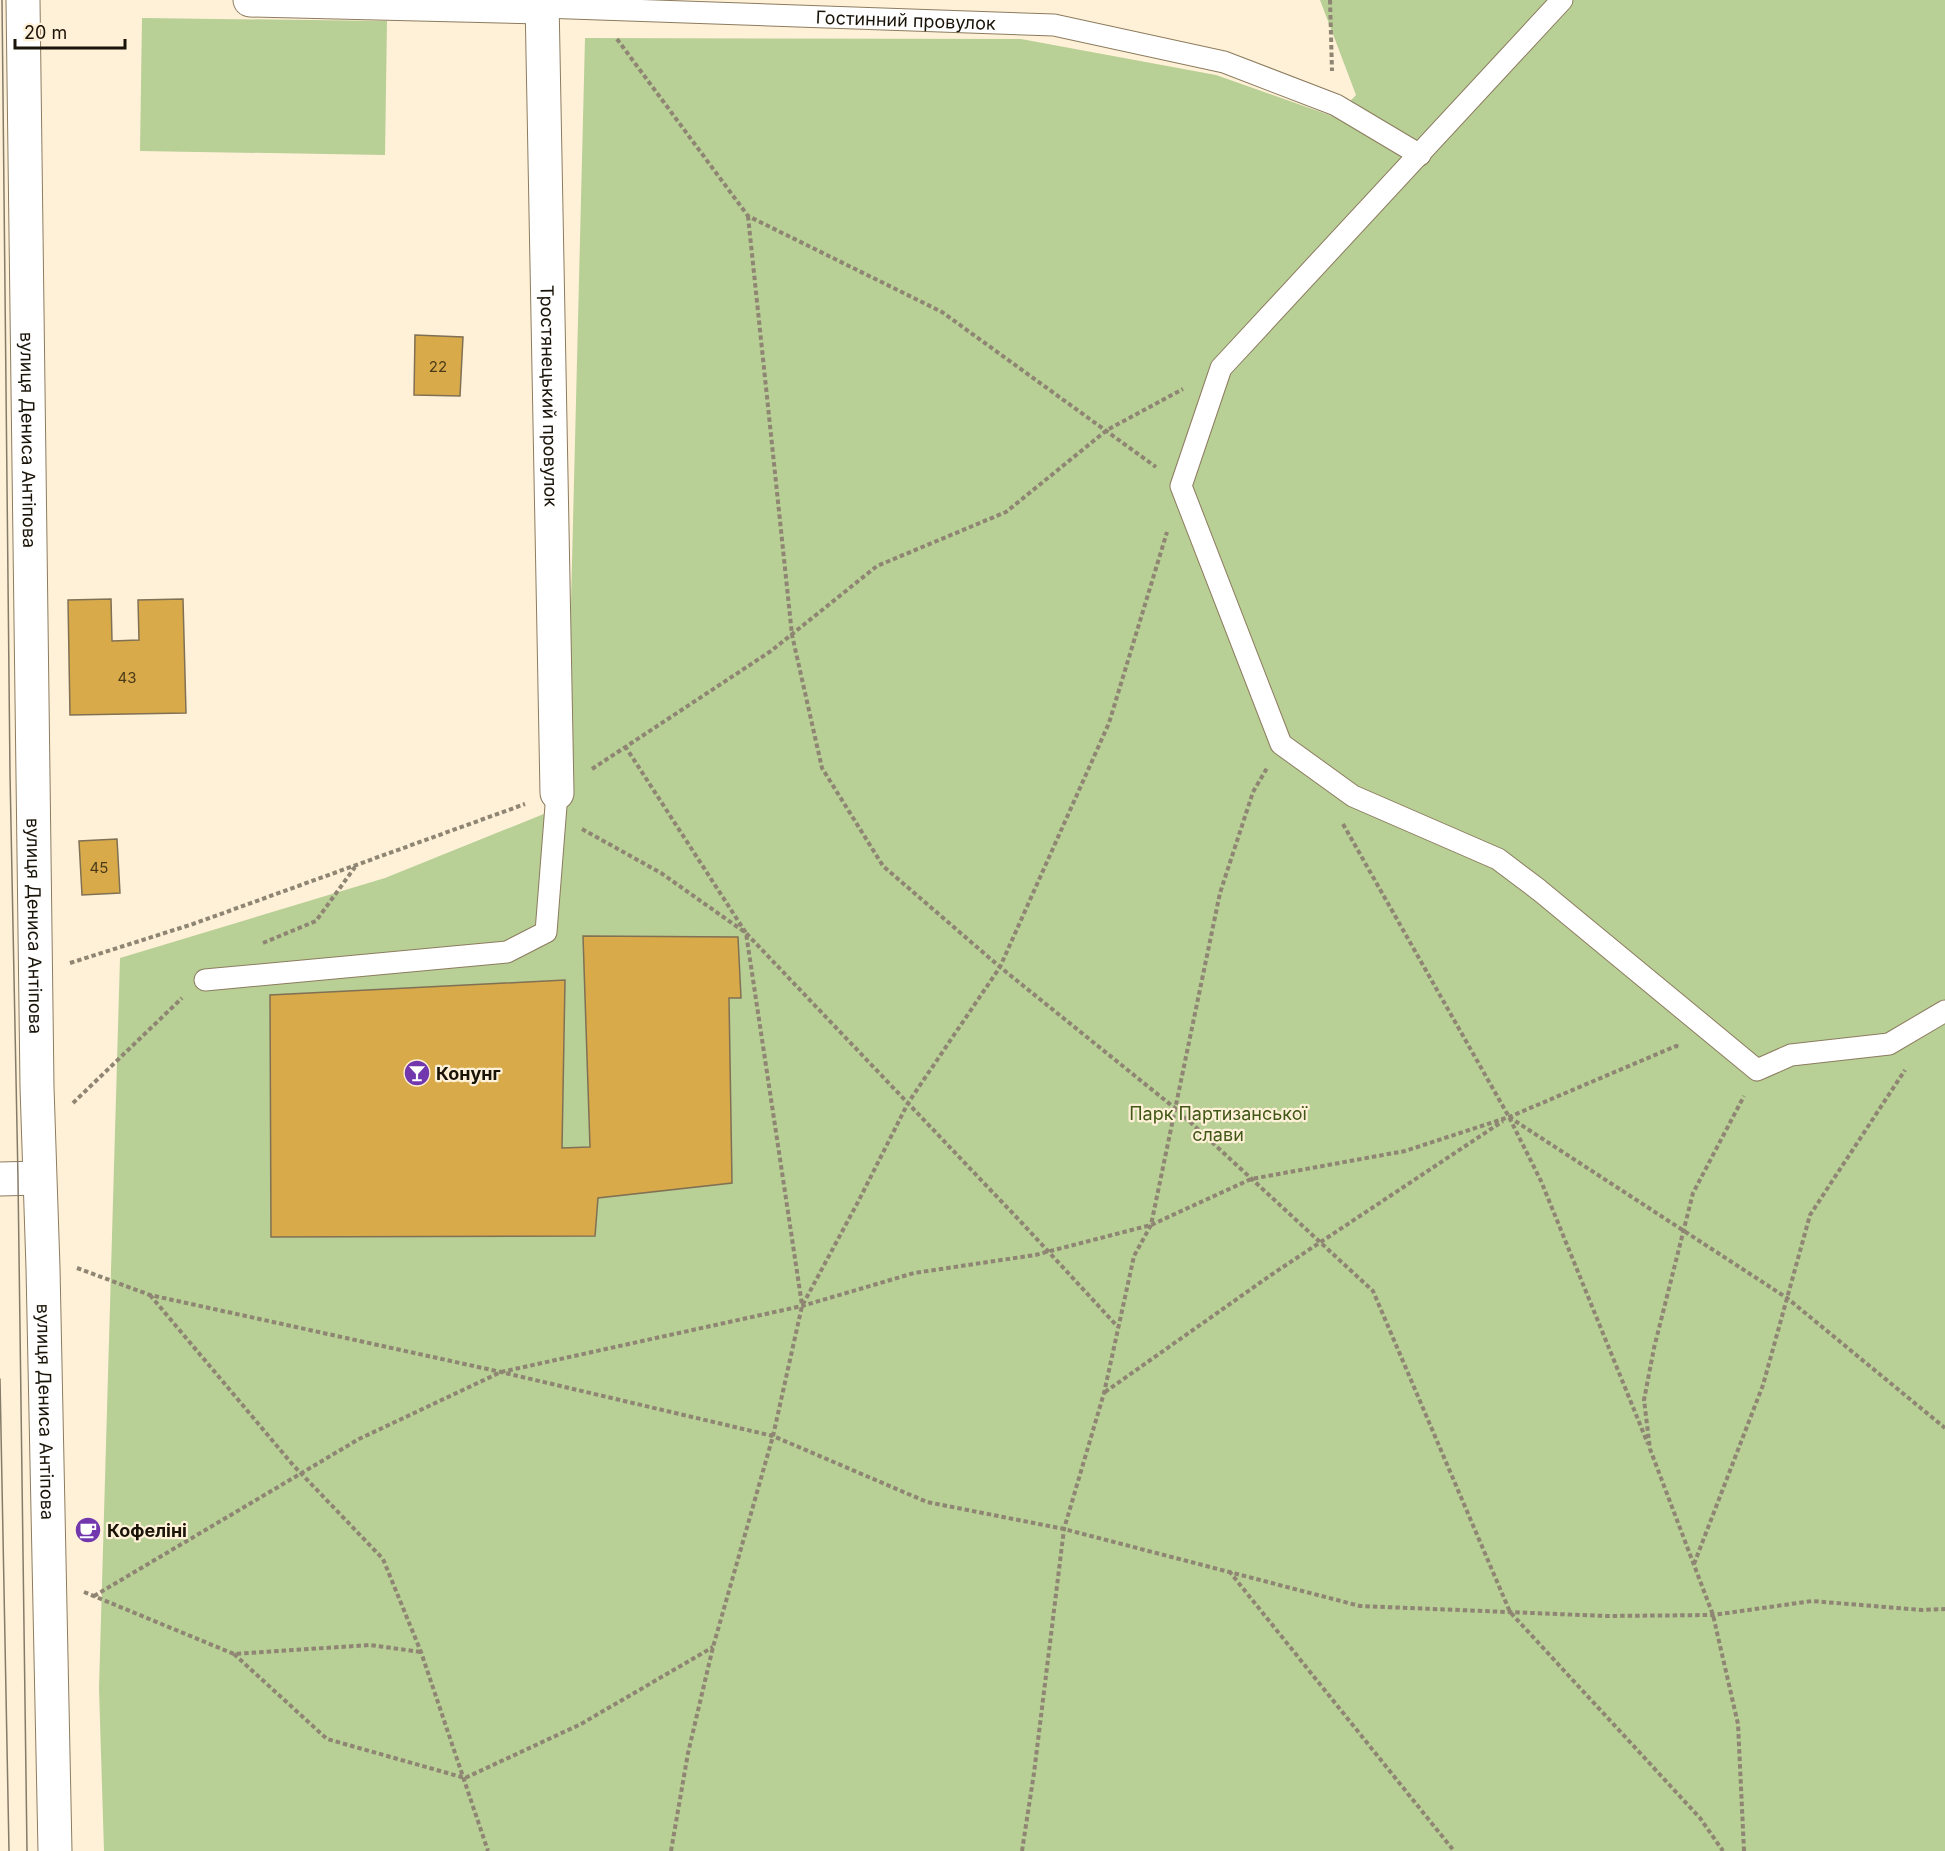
<svg xmlns="http://www.w3.org/2000/svg" width="1945" height="1851" font-family="Inter,sans-serif">
  <rect width="100%" height="100%" fill="#fff1d7"/>
  <path fill="#b8cf96" d="M 1320,0 L 1945,0 L 1945,1851 L 104,1851 L 99,1688 L 120,958 L 385,878 L 566,805 L 585,38 L 1021,39 L 1216,75 L 1335,117 L 1356,95 Z
    M 142,18 L 387,21 L 385,155 L 140,151 Z"/>
  <path fill="#d9aa4a" stroke="#807054" stroke-width="1.5" d="M 415,335 L 463,337 L 460,396 L 414,395 Z
    M 111,599 L 112,641 L 139,640 L 138,600 L 183,599 L 186,713 L 70,715 L 68,600 Z
    M 117,839 L 120,893 L 82,895 L 79,841 Z
    M 583,936 L 738,937 L 741,998 L 729,998 L 732,1183 L 598,1198 L 595,1236 L 271,1237 L 270,995 L 565,980 L 562,1148 L 590,1147 Z"/>
  <g fill="none" stroke-linecap="round" stroke-linejoin="round">
    <defs>
      <g id="service">
        <path d="M 1562,0 L 1221,368 L 1181,486 L 1281,744 L 1353,796 L 1498,859 L 1539,890 L 1757,1070 L 1791,1055 L 1889,1044 L 1945,1011"/>
        <path id="s1" d="M 542,7 L 1054,25 L 1224,62 L 1336,105 L 1420,155"/>
        <path d="M 205,980 L 507,952 L 546,932 L 557,793"/>
      </g>
      <g id="minor">
        <path d="M 250,0 L 542,7"/>
        <path id="s2" d="M 542,0 L 557,793"/>
        <path d="M 0,1179 L 39,1178"/>
      </g>
      <g id="tertiary">
        <path id="s3" d="M 23,0 L 37,1087 L 43,1268 L 55,1851"/>
      </g>
    </defs>
    <use href="#service" stroke="#8c7c5f" stroke-width="23"/>
    <use href="#minor" stroke="#8c7c5f" stroke-width="35"/>
    <use href="#tertiary" stroke="#8c7c5f" stroke-width="35"/>
    <path stroke="#8f8573" stroke-width="4" stroke-dasharray="4.5 3" stroke-linecap="butt" d="M 1330,0 L 1332,71
      M 617,39 L 748,216 L 942,312 L 1156,467
      M 748,216 L 792,635 L 822,768 L 883,866 L 1000,967 L 1176,1109 L 1373,1291 L 1510,1612 L 1700,1818 L 1723,1851
      M 625,746 L 746,933 L 802,1305
      M 592,769 L 771,651 L 877,566 L 1006,512 L 1107,430 L 1183,389
      M 1343,824 L 1509,1117 L 1541,1181 L 1648,1444
      M 582,829 L 661,873 L 746,933 L 1021,1222 L 1118,1327
      M 263,943 L 316,921 L 355,867
      M 70,963 L 193,924 L 525,804
      M 73,1103 L 182,998
      M 1509,1117 L 1787,1298 L 1945,1428
      M 77,1268 L 150,1295 L 501,1372 L 773,1436 L 927,1502 L 1064,1529 L 1360,1606 L 1606,1616 L 1713,1615 L 1812,1601 L 1922,1610 L 1945,1609
      M 150,1295 L 293,1465 L 383,1559 L 421,1652 L 488,1851
      M 1105,1392 L 1271,1275 L 1503,1121
      M 1694,1564 L 1763,1385 L 1810,1215 L 1905,1070
      M 1229,1571 L 1454,1851
      M 84,1592 L 234,1654 L 370,1645 L 421,1652
      M 94,1596 L 359,1439 L 501,1372 L 802,1306 L 914,1273 L 1035,1255 L 1151,1225 L 1251,1179 L 1405,1151 L 1509,1117 L 1676,1046 L 1681,1047
      M 234,1654 L 327,1739 L 465,1778 L 581,1724 L 713,1647
      M 671,1851 L 688,1753 L 713,1647 L 773,1436 L 802,1306 L 858,1202 L 908,1103 L 1000,967 L 1109,723 L 1167,532
      M 1022,1851 L 1034,1773 L 1064,1529 L 1104,1393 L 1134,1256 L 1151,1225 L 1220,893 L 1253,792 L 1267,768
      M 1744,1851 L 1738,1724 L 1713,1615 L 1650,1449 L 1644,1400 L 1654,1348 L 1693,1193 L 1744,1096"/>
    <use href="#service" stroke="#fff" stroke-width="21"/>
    <use href="#minor" stroke="#fff" stroke-width="33"/>
    <use href="#tertiary" stroke="#fff" stroke-width="33"/>
    <path stroke="#857b69" stroke-width="1.5" d="M 2,0 L 10,774 L 18,1179 L 27,1851
      M 0,1379 L 9,1851"/>
  </g>
  <defs>
    <symbol id="bar-disc" viewBox="-11 -11 22 22"><circle r="9.5" fill="#7237ad" stroke="#fff1d7"/><path d="M-6-5H6L.8 .8V4.5H3.5V6h-7V4.5H-.8V.8Z" fill="#fff"/></symbol>
    <symbol id="cafe-disc" viewBox="-11 -11 22 22"><circle r="9.5" fill="#7237ad" stroke="#fff1d7"/><path d="M-5.5-4.5H6V0H3Q3 3.5 0 3.5H-2.5Q-5.5 3.5-5.5 0ZM3-3.2v2h1.7v-2ZM-6 4.5H4V6H-6Z" fill="#fff"/></symbol>
  </defs>
  <g fill-rule="evenodd">
    <use href="#bar-disc" x="402" y="1058" width="30" height="30"/>
    <use href="#cafe-disc" x="73" y="1515" width="30" height="30"/>
  </g>
  <g text-anchor="middle" dominant-baseline="central" stroke-width="4.5" stroke-linejoin="round" paint-order="stroke">
    <g font-size="15" fill="#493918">
      <text x="438" y="366">22</text>
      <text x="127" y="677">43</text>
      <text x="99" y="867">45</text>
    </g>
    <g font-size="18" fill="#191308" stroke="#fff1d7">
      <text stroke="none"><textPath href="#s1" startOffset="364">Гостинний провулок</textPath></text>
      <text stroke="none"><textPath href="#s2" startOffset="396">Тростянецький провулок</textPath></text>
      <text stroke="none"><textPath href="#s3" startOffset="440">вулиця Дениса Антіпова</textPath></text>
      <text stroke="none"><textPath href="#s3" startOffset="926">вулиця Дениса Антіпова</textPath></text>
      <text stroke="none"><textPath href="#s3" startOffset="1412">вулиця Дениса Антіпова</textPath></text>
    </g>
    <g font-size="18" font-weight="bold" fill="#191308" stroke="#fff1d7" text-anchor="start">
      <text x="436" y="1073">Конунг</text>
      <text x="107" y="1530">Кофеліні</text>
    </g>
    <g font-size="18" fill="#415717" stroke="#fff1d7">
      <text x="1218" y="1113">Парк Партизанської<tspan x="1218" dy="21">слави</tspan></text>
    </g>
  </g>
  <path d="M15 39v9h110v-9" fill="none" stroke="#191308" stroke-width="3"/>
  <text x="24" y="39" font-size="18" fill="#191308" stroke="#fff1d7" stroke-width="4.5" paint-order="stroke">20 m</text>
</svg>
